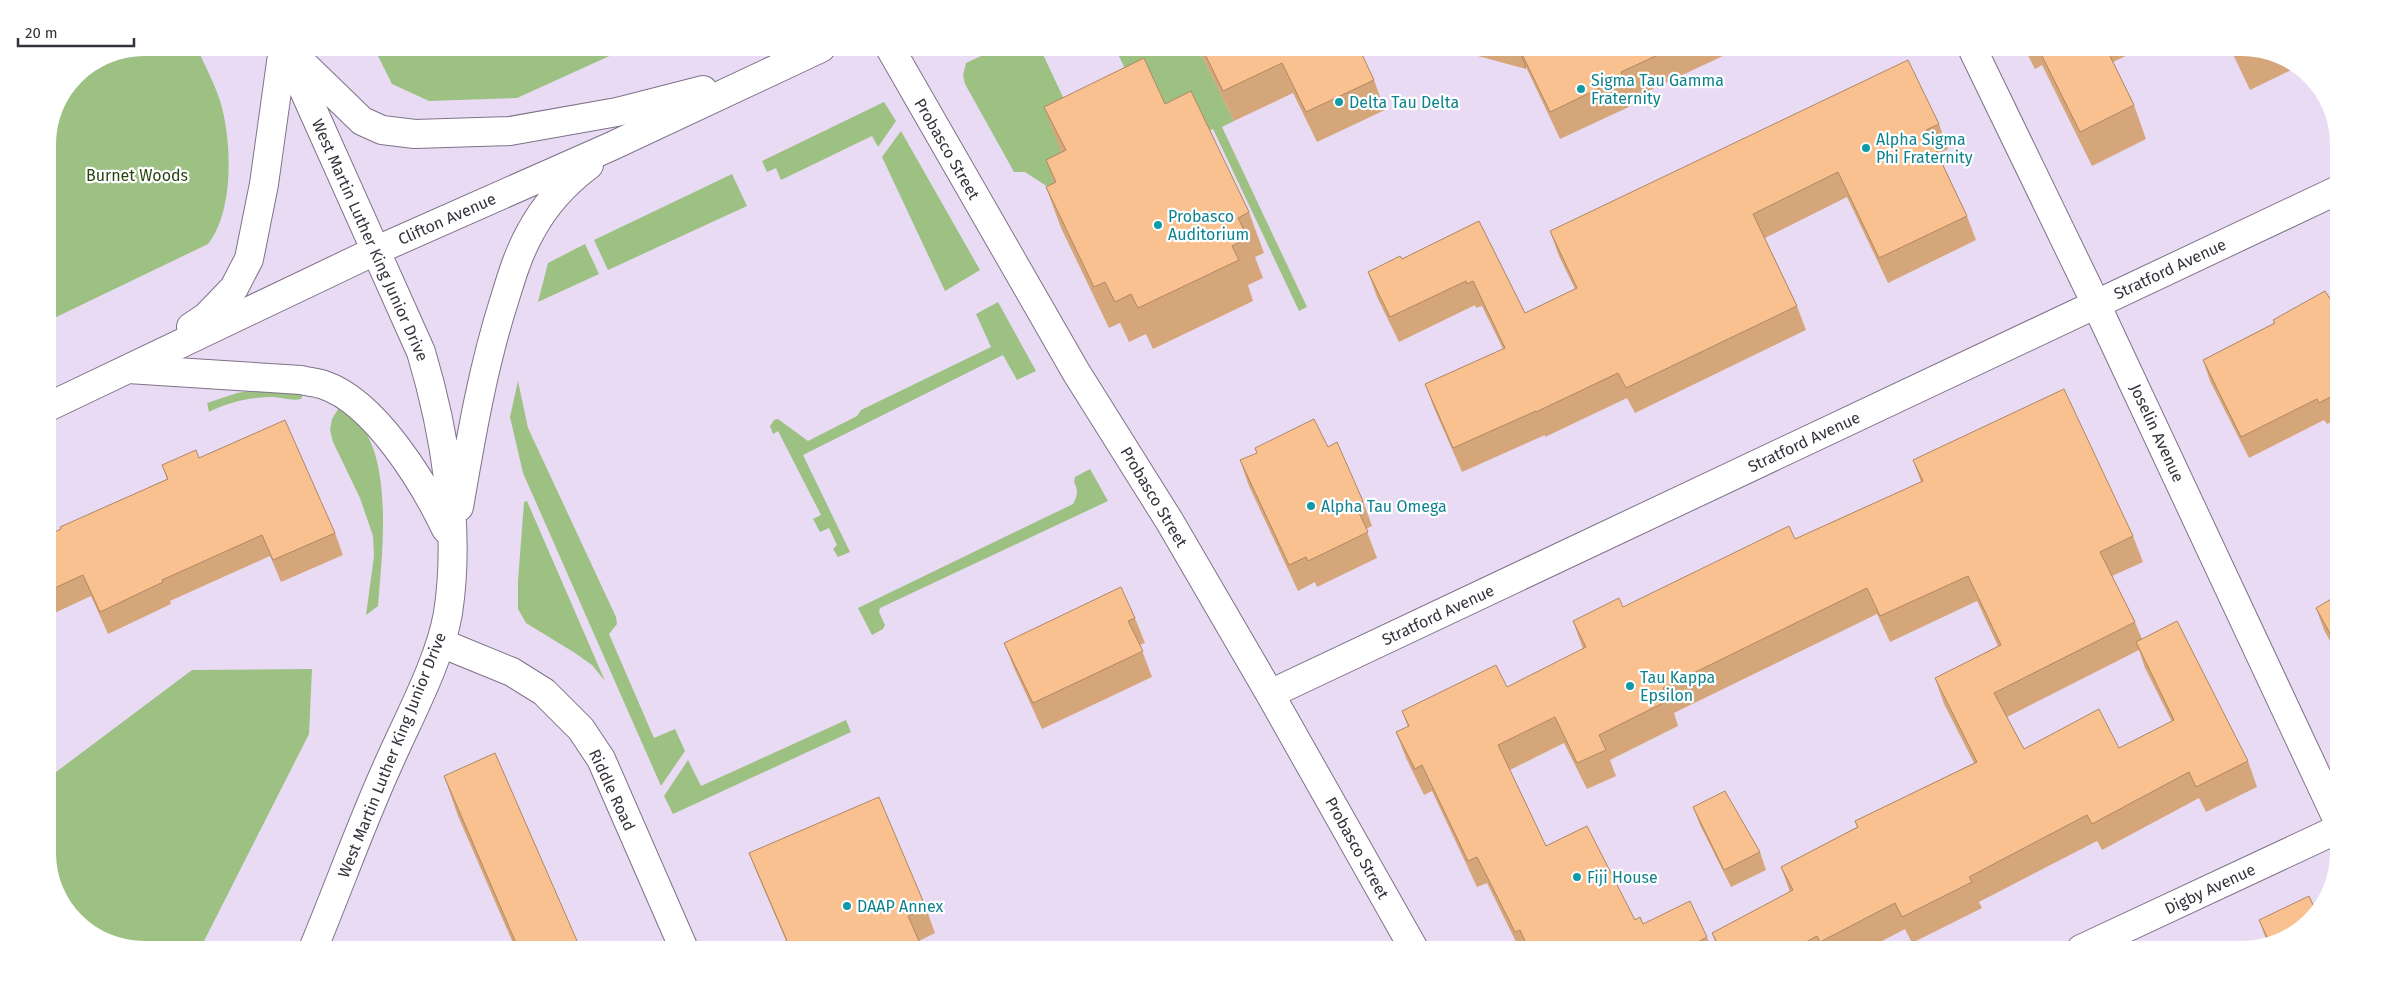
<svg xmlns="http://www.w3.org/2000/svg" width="2386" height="997" font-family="'Fira Sans',sans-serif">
  <rect width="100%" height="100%" fill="#eadbf4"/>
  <path fill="#9cc183" d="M 145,48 L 197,48 C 205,66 215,84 221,104 C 232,143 234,211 208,244 L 48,321 L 48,139 L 55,107 L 76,76 L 108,55 Z
    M 374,48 L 627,48 L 517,98 L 429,101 L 392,84 Z
    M 998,48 L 1040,48 L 1069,110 L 1080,190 L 1051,189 L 1025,172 L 1014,172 L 965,84 L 963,75 L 966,63 Z
    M 1115,48 L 1198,48 L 1234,121 L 1222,127 L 1307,307 L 1299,311 L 1213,129 L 1180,144 L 1130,79 Z
    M 884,102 L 896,121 L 878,147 L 872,136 L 781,180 L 776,168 L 767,172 L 762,161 Z
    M 901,131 L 980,270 L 945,291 L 882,157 Z
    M 732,174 L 747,206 L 608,270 L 594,240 Z
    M 585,244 L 599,274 L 538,302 L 548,263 Z
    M 998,302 L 1036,371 L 1017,380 L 1003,355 L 803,455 L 850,552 L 838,557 L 833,549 L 837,545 L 829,528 L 820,532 L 813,519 L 821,515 L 778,431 L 773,434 L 770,426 L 774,420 L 778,419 L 808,441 L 857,416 L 861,410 L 991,347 L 976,314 Z
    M 518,381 L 528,428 L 616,617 L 617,624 L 609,634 L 654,738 L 675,729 L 685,751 L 661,786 L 523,473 L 510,417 Z
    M 257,390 L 304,392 L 301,399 C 292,401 283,398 274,397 C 250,397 229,402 209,412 L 207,403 L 237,393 Z
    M 340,406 C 347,412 355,417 360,424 C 393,465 382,556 378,606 L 366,615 L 374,556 L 373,536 L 360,498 L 333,442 L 330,430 L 332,419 Z
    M 1090,469 L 1108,501 L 880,608 L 879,612 L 885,625 L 883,629 L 872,635 L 858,608 L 1073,504 C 1077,496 1079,491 1074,482 L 1075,477 Z
    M 527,501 L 605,681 L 592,665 L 575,653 L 526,623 L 518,609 L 518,581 L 524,502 Z
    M 312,669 L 309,734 L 200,949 L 145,949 L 108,942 L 67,911 L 48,859 L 48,778 L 192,670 Z
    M 846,720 L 851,732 L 673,814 L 664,796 L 688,760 L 701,786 Z"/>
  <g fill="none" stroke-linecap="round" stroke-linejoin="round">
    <defs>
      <path id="minor" d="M 890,48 L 1076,372 L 1170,522 L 1270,694 L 1414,949
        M 1972,48 L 2096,304 L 2338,821
        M 441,643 L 512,672 L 544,692 L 581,729 L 601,759 L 684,949
        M 1270,694 L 2338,190
        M 2081,949 L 2338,829"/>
      <path id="major" d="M 285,48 L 421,352 C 445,432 461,529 448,613 C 440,661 407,721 387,767 C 360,827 338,889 313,949
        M 295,56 L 362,121 L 382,130 L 415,134 L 510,131 L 617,112 L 703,90
        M 191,327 L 206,317 L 234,288 L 249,259 L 264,184 L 283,48
        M 128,369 L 301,380 C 308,382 317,382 324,385 C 375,402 424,483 446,529
        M 48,407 L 377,250 L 612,146 L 821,48
        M 459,507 C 471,437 483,366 505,298 C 512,275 519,252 531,231 C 545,205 565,183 589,165"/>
    </defs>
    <use href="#minor" stroke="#7f7288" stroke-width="30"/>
    <use href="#major" stroke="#7f7288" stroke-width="30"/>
    <use href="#minor" stroke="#fff" stroke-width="28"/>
    <use href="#major" stroke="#fff" stroke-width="28"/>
  </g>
  <path fill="#d6a67b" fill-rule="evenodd" d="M 1198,48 L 1359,48 L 1374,80 L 1385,110 L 1317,142 L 1293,93 L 1234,121 Z
    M 1461,48 L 1740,48 L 1631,99 L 1633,105 L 1560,139 L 1526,67 L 1526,69 L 1463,52 Z
    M 2024,48 L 2143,48 L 2113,62 L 2134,105 L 2146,139 L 2092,166 L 2042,65 L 2035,69 Z
    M 2230,48 L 2241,48 L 2278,55 L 2295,68 L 2250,90 Z
    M 1165,104 L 1249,212 L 1264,253 L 1255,257 L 1263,278 L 1248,285 L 1253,301 L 1153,349 L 1146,334 L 1129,342 L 1120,323 L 1109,328 L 1061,228 L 1046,187 L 1054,183 L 1046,160 L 1061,152 L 1044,107 Z
    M 1939,124 L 1948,149 L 1938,154 L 1967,216 L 1976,240 L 1888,283 L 1847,197 L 1765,238 L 1797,306 L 1806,330 L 1635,413 L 1627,398 L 1545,437 L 1545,435 L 1462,472 L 1434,408 L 1425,384 L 1503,349 L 1482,306 L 1476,308 L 1475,305 L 1399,342 L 1377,297 L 1368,272 L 1402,259 L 1479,221 L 1525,313 L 1575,289 L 1559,256 L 1550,231 Z
    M 2338,299 L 2338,418 L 2327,424 L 2324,420 L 2249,458 L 2210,381 L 2203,360 L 2274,323 L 2273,320 L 2332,302 Z
    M 1328,447 L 1363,501 L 1372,526 L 1366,529 L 1377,558 L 1317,587 L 1315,582 L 1298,591 L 1249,486 L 1240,460 Z
    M 199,458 L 335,533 L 343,555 L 281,582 L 270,556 L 170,601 L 171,604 L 108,634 L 91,596 L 48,616 L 48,535 L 167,479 L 162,465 Z
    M 1913,460 L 2133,536 L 2143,562 L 2112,576 L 2135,622 L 2142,639 L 2248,761 L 2257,787 L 2206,812 L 2199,798 L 2102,850 L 2097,841 L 1979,902 L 1982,908 L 1912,943 L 1905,929 L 1865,950 L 1718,950 L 1712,933 L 1790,892 L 1781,867 L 1857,827 L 1855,821 L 1974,763 L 1944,704 L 1935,678 L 1998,646 L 1977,601 L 1890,642 L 1877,614 L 1674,713 L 1678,726 L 1610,760 L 1616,776 L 1587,789 L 1564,743 L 1510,770 L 1546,846 L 1635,920 L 1643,924 L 1707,937 L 1712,950 L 1520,950 L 1487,883 L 1477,887 L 1432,791 L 1424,795 L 1406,758 L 1396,732 L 1408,727 L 1402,711 L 1507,687 L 1583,649 L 1573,621 L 1623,607 L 1795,539 L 1921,482 ZM 2139,650 L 2145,668 L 2172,722 L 2119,748 L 2024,749 L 2007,717 Z
    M 2338,595 L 2338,656 L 2324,630 L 2316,608 Z
    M 1135,618 L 1145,643 L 1140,645 L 1152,677 L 1042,729 L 1014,668 L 1004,643 Z
    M 444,776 L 581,950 L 516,950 L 458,816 Z
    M 1693,807 L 1760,852 L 1766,870 L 1731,887 L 1700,825 Z
    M 749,853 L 926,908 L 935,933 L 919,941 L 923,950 L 790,950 L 759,878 Z
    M 2259,920 L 2296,933 L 2267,942 Z"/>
  <path fill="#ae8764" d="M 1518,48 L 1519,48 L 1526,67 L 1526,69 Z"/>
  <path fill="#f9c18f" stroke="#ae8764" d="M 1202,48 L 1359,48 L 1374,80 L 1306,112 L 1282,63 L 1223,91 Z
    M 1519,48 L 1673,48 L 1621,72 L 1623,77 L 1550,112 Z
    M 2038,48 L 2106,48 L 2134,105 L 2080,132 Z
    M 2234,48 L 2241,48 L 2251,49 L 2238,56 Z
    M 1144,58 L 1165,104 L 1191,91 L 1249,212 L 1238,218 L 1248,238 L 1232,246 L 1239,260 L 1138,308 L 1131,294 L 1115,302 L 1105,282 L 1094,287 L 1046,187 L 1056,182 L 1046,160 L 1066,150 L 1044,107 Z
    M 1908,60 L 1939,124 L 1926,130 L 1967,216 L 1879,258 L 1838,172 L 1753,214 L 1797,306 L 1626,388 L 1618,373 L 1536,412 L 1536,411 L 1453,448 L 1425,384 L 1505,348 L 1473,281 L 1467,284 L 1466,281 L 1390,317 L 1368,272 L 1400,256 L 1402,259 L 1479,221 L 1525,313 L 1577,288 L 1550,231 Z
    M 2325,291 L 2332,302 L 2338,299 L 2338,393 L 2319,403 L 2317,399 L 2241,437 L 2203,360 L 2275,323 L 2273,320 Z
    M 2064,389 L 2133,536 L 2100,552 L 2135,622 L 1994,693 L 2024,749 L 2099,709 L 2119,748 L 2174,720 L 2136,642 L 2177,621 L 2248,761 L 2196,787 L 2189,772 L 2092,824 L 2087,815 L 1969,877 L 1972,882 L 1902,917 L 1895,903 L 1820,942 L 1817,936 L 1791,950 L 1721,950 L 1712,933 L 1793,890 L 1781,867 L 1858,827 L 1855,821 L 1977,762 L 1935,678 L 2001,645 L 1968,576 L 1880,616 L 1867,588 L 1663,688 L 1669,700 L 1599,735 L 1606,750 L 1577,763 L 1555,717 L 1498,745 L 1546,846 L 1587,826 L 1635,920 L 1640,917 L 1643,924 L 1690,901 L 1707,937 L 1683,950 L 1529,950 L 1520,930 L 1515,932 L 1477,857 L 1468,861 L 1422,765 L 1415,769 L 1396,732 L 1409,726 L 1402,711 L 1496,665 L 1507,687 L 1586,647 L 1573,621 L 1619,598 L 1623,607 L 1789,526 L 1795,539 L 1923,481 L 1913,460 Z
    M 1314,419 L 1328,447 L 1337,442 L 1363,501 L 1355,504 L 1368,532 L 1308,561 L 1306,557 L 1289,565 L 1240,460 L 1257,453 L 1255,448 Z
    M 285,420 L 335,533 L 273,560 L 262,535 L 162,580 L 163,582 L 100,612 L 83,575 L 48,591 L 48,535 L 61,529 L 60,527 L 168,479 L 162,465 L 196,450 L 199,458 Z
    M 1121,587 L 1135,618 L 1128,621 L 1143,651 L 1033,703 L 1004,643 Z
    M 2338,595 L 2338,648 L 2316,608 Z
    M 495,753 L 581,950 L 519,950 L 444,776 Z
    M 1725,791 L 1760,852 L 1724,870 L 1693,807 Z
    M 879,797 L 926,908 L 908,916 L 923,950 L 791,950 L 749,853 Z
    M 2309,896 L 2315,909 L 2296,933 L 2269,941 L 2259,920 Z"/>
  <g fill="#0f9aa8" stroke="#fff" stroke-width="2">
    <circle cx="1581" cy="89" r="5"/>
    <circle cx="1339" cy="102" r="5"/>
    <circle cx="1866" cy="148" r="5"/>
    <circle cx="1158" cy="225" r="5"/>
    <circle cx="1311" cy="506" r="5"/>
    <circle cx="1630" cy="686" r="5"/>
    <circle cx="1577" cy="877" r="5"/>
    <circle cx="847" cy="906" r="5"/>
  </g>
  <g text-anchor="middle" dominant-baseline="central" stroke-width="4.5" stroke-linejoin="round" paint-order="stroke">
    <g font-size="16" fill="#0d838f" stroke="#fff" text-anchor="start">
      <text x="1591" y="80">Sigma Tau Gamma<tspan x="1591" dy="18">Fraternity</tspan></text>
      <text x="1349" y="102">Delta Tau Delta</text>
      <text x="1876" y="139">Alpha Sigma<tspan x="1876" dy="18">Phi Fraternity</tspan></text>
      <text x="1168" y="216">Probasco<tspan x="1168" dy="18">Auditorium</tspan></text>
      <text x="1321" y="506">Alpha Tau Omega</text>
      <text x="1640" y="677">Tau Kappa<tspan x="1640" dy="18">Epsilon</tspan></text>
      <text x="1587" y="877">Fiji House</text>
      <text x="857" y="906">DAAP Annex</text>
    </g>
    <g font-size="16" fill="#37313b" stroke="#fff">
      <text transform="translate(947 149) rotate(60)">Probasco Street</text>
      <text transform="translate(447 219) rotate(-24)">Clifton Avenue</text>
      <text transform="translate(370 240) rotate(66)">West Martin Luther King Junior Drive</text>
      <text transform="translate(2170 269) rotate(-25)">Stratford Avenue</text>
      <text transform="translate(2157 433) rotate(65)">Joselin Avenue</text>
      <text transform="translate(1804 442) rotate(-25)">Stratford Avenue</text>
      <text transform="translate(1154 497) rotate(59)">Probasco Street</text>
      <text transform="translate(1438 615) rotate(-25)">Stratford Avenue</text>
      <text transform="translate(392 755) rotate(-68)">West Martin Luther King Junior Drive</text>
      <text transform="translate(612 790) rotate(65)">Riddle Road</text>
      <text transform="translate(1357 848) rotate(61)">Probasco Street</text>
      <text transform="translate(2210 889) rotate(-25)">Digby Avenue</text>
    </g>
    <g font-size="16" fill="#28450f" stroke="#fff">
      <text x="137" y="175">Burnet Woods</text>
    </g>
  </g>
  <path d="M0 0H2386V997H0ZM144 56H2242A88 88 0 0 1 2330 144V853A88 88 0 0 1 2242 941H144A88 88 0 0 1 56 853V144A88 88 0 0 1 144 56Z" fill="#fff" fill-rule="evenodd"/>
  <path d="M18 38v8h116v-8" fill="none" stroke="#37313b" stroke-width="2.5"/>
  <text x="25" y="38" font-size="15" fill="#37313b" stroke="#ffffff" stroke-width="4" paint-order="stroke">20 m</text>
</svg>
